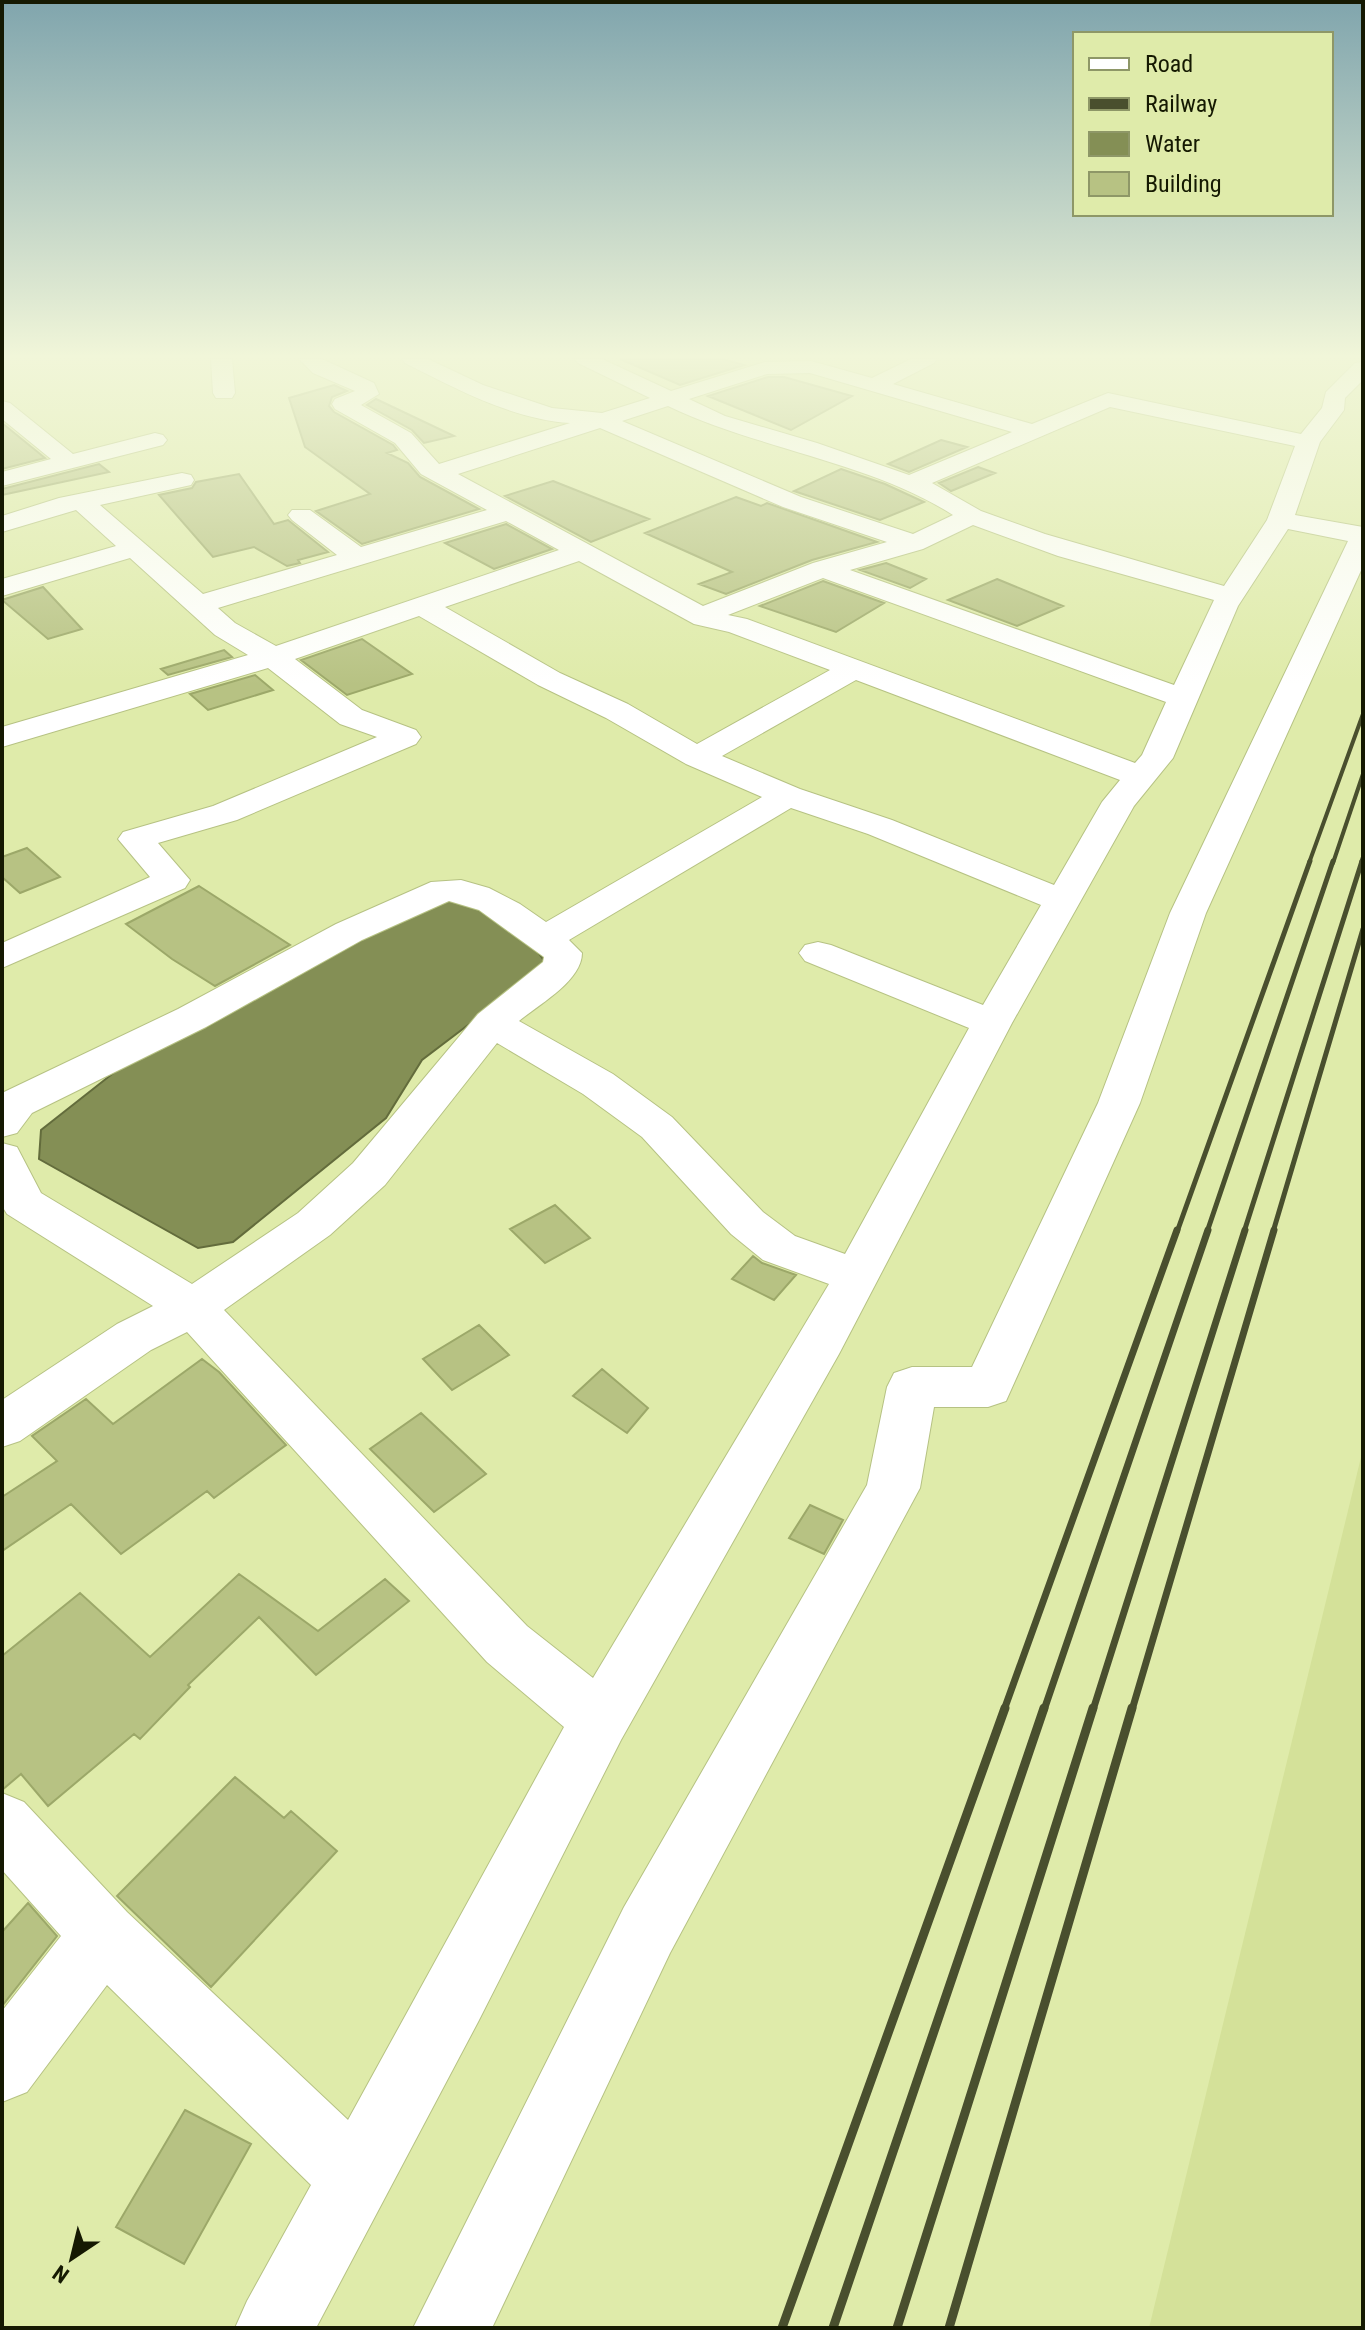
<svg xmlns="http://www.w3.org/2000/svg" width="1365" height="2330" font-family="'Roboto Condensed',sans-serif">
  <rect width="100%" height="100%" fill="#dfebaa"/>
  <path fill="#d4e199" d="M 1363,1449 L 1363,2328 L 1149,2328 Z"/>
  <path fill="#848f55" stroke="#636c3c" stroke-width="2" d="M 450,900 L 517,922 L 547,965 L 422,1060 L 386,1118 L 233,1242 L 198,1248 L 39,1159 L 41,1130 L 154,1041 L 365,932 Z"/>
  <path fill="#b7c283" stroke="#9ca869" stroke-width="2" d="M 620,359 L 722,359 L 744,365 L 680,385 Z
    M 768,377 L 784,377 L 852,396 L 791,430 L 708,396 Z
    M 334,385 L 347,391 L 332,397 L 329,406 L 334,412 L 393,445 L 397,450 L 387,453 L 408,463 L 420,477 L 479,509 L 362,544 L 316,511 L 370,494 L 305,447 L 289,398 Z
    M 376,399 L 454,436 L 424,443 L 412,430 L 367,405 Z
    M 2,423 L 45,458 L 2,469 Z
    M 941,440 L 967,447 L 909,472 L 888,464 Z
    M 99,464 L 109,472 L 2,495 L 2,489 Z
    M 978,467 L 995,473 L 951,491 L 939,483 Z
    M 841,469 L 885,484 L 924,502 L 880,520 L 794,491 Z
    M 239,474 L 274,524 L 288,520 L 328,552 L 298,560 L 300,563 L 287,566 L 254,547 L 213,557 L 159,495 L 192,488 L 196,482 Z
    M 553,481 L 649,519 L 591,542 L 505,496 Z
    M 736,497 L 761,506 L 767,503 L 877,542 L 812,560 L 726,594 L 699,584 L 732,572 L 645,533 Z
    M 506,524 L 552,549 L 494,569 L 445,543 Z
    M 886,563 L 926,579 L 910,588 L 860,570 Z
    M 997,579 L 1063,606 L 1017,626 L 948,600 Z
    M 823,581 L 884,603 L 836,632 L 760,606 Z
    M 43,587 L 82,629 L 48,639 L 2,600 Z
    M 362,639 L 412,674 L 347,695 L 301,660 Z
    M 224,650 L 232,657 L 168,675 L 161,669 Z
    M 255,675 L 273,690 L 208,710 L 190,694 Z
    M 27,848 L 60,877 L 20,893 L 2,877 L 2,857 Z
    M 199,886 L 290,945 L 215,986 L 172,959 L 126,924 Z
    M 555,1205 L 590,1238 L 545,1263 L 510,1229 Z
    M 753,1256 L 762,1263 L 796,1275 L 774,1300 L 732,1279 Z
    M 479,1325 L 509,1355 L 452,1390 L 423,1359 Z
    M 202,1359 L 219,1372 L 286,1445 L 214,1498 L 207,1491 L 121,1554 L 71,1504 L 2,1551 L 2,1497 L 57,1461 L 32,1436 L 86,1399 L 113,1424 Z
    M 602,1369 L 648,1408 L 627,1433 L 573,1396 Z
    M 421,1413 L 486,1474 L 434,1512 L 370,1449 Z
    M 810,1505 L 843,1520 L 824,1554 L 789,1538 Z
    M 239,1574 L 318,1631 L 385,1579 L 409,1601 L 316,1675 L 259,1617 L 188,1685 L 190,1687 L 140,1739 L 134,1734 L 48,1806 L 21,1774 L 2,1790 L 2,1656 L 80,1593 L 150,1657 Z
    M 235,1777 L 284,1818 L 291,1811 L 337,1851 L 211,1987 L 117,1896 Z
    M 28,1903 L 57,1936 L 2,2006 L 2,1932 Z
    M 185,2110 L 251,2144 L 184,2264 L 116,2227 Z"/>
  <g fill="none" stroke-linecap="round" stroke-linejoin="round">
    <defs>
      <path id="minor" d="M 211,359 L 232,359 L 235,393 L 232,398 L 216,398 L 213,393 Z
        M 299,359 L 322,359 L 374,383 L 379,394 L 361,405 L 411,433 L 439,464 L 570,423 C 512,419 456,389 405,363 L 402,359 L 428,359 L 483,385 L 552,408 L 602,413 L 650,398 L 578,363 L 575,359 L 602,359 L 671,391 L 765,362 L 811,361 L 872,378 L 911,359 L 937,359 L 934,363 L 893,384 L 1032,424 L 1108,393 L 1301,434 L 1322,408 L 1326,392 L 1355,363 L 1363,362 L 1363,380 L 1345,398 L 1344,410 L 1320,442 L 1295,515 L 1363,527 L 1363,566 L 1206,913 L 1140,1103 L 1006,1401 L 988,1407 L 934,1407 L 920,1488 L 670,1953 L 492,2328 L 413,2328 L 624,1907 L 867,1485 L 887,1387 L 894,1373 L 912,1367 L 972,1367 L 1098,1103 L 1170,913 L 1348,541 L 1288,529 L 1238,606 L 1173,758 L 1134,806 L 1012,1023 L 839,1354 L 621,1740 L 478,2022 L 316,2328 L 235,2328 L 247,2301 L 311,2185 L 107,1985 L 27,2092 L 2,2102 L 2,2011 L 61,1936 L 2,1870 L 2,1793 L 24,1802 L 127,1912 L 348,2120 L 564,1727 L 487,1662 L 187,1332 L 151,1350 L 20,1441 L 2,1447 L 2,1400 L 117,1324 L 153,1306 L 7,1214 L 2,1206 L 2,1143 L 17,1147 L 41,1193 L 192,1284 L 298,1213 L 353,1163 L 478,1014 L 543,962 L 544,957 L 479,910 L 449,901 L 362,940 L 206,1027 L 32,1113 L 17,1133 L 2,1137 L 2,1093 L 178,1009 L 336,924 L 431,882 L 461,880 L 489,888 L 520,904 L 546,922 L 762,797 L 686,764 L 606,718 L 538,685 L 419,616 L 295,659 L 362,710 L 416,730 L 421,737 L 416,744 L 237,820 L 158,843 L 190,880 L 185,888 L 2,968 L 2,943 L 150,877 L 118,839 L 123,832 L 213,806 L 377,737 L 340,724 L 268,668 L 2,747 L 2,727 L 248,655 L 215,635 L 130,558 L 2,596 L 2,579 L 116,546 L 76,510 L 2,532 L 2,516 L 59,498 L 182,473 L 191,475 L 194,480 L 191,485 L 100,505 L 203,594 L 337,555 L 292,520 L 288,515 L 292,510 L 310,510 L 361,547 L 487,510 L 421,474 L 395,443 L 335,409 L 332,404 L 335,399 L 355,391 L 313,373 ZM 810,373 L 1012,432 L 909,475 L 817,443 L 725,416 L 689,399 L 767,374 ZM 668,406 C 757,449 871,462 953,515 L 913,534 L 801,497 L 622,421 ZM 1110,407 L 1295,446 L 1267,520 L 1224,586 L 1045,534 L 981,511 L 932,483 ZM 600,428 L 783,507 L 887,542 L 813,563 L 703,606 L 458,474 ZM 506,521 L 559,550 L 276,646 L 235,623 L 218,608 ZM 973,525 L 1058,556 L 1214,600 L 1174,685 L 850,570 L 923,549 ZM 579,561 L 694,624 L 729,632 L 830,670 L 697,744 L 628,704 L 560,673 L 445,607 ZM 823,578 L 1166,702 L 1142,755 L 1135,763 L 747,619 L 728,615 ZM 856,680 L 1120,780 L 1102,802 L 1054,885 L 892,820 L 800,789 L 722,756 ZM 791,808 L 868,834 L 1041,905 L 983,1005 L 831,945 L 818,942 L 805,945 L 799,953 L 805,961 L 969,1028 L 845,1254 L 795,1236 L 763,1212 L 672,1117 L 613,1074 L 519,1021 C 538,1005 582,981 582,953 L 569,940 ZM 497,1043 L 583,1094 L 642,1137 L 731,1234 L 763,1260 L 829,1284 L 593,1678 L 527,1626 L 224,1310 L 330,1235 L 385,1185 Z
        M 2,401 L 10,403 L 73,454 L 155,433 L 163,435 L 167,440 L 163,445 L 2,486 L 2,472 L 51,459 L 2,419 Z"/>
    </defs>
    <use href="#minor" stroke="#b6c283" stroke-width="2"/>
    <use href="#minor" fill="#fff" fill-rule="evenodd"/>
    <path stroke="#494f2e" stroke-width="4" d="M 1309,863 L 1363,714
      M 1333,863 L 1363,774
      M 1361,863 L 1363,857"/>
    <path stroke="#494f2e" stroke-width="5" d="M 1177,1232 L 1310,861
      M 1207,1232 L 1333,861
      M 1244,1232 L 1362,861
      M 1273,1232 L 1363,929"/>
    <path stroke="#494f2e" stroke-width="7" d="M 1004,1710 L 1177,1230
      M 1044,1710 L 1208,1230
      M 1093,1710 L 1245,1230
      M 1132,1710 L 1274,1230"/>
    <path stroke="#494f2e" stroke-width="9" d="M 782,2328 L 1005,1708
      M 833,2328 L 1044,1708
      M 897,2328 L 1093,1708
      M 949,2328 L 1132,1708"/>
  </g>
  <linearGradient id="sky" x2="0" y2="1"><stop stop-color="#80a5ad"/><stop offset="0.52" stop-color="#f1f6d9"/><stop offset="1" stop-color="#f1f6d9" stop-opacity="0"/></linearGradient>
  <rect width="1365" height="685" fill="url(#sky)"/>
  <rect width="1365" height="2330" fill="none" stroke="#151902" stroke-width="8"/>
  <rect x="1073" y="32" width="260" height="184" fill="#dfebaa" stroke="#8e9767" stroke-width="2"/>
  <rect x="1089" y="58" width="40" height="12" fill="#ffffff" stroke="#8e9767" stroke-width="2"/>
  <text x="1145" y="72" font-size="24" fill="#151902">Road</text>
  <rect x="1089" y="98" width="40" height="12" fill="#494f2e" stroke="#8e9767" stroke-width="2"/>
  <text x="1145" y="112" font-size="24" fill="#151902">Railway</text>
  <rect x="1089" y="132" width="40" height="24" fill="#848f55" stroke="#8e9767" stroke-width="2"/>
  <text x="1145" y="152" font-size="24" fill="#151902">Water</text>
  <rect x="1089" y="172" width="40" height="24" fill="#b7c283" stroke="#8e9767" stroke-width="2"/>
  <text x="1145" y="192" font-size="24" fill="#151902">Building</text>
  <g transform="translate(72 2258) rotate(215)" stroke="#dfebaa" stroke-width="6" paint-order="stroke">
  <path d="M0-6L14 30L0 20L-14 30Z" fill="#151902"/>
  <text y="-12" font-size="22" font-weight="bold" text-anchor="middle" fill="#151902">N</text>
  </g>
</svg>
